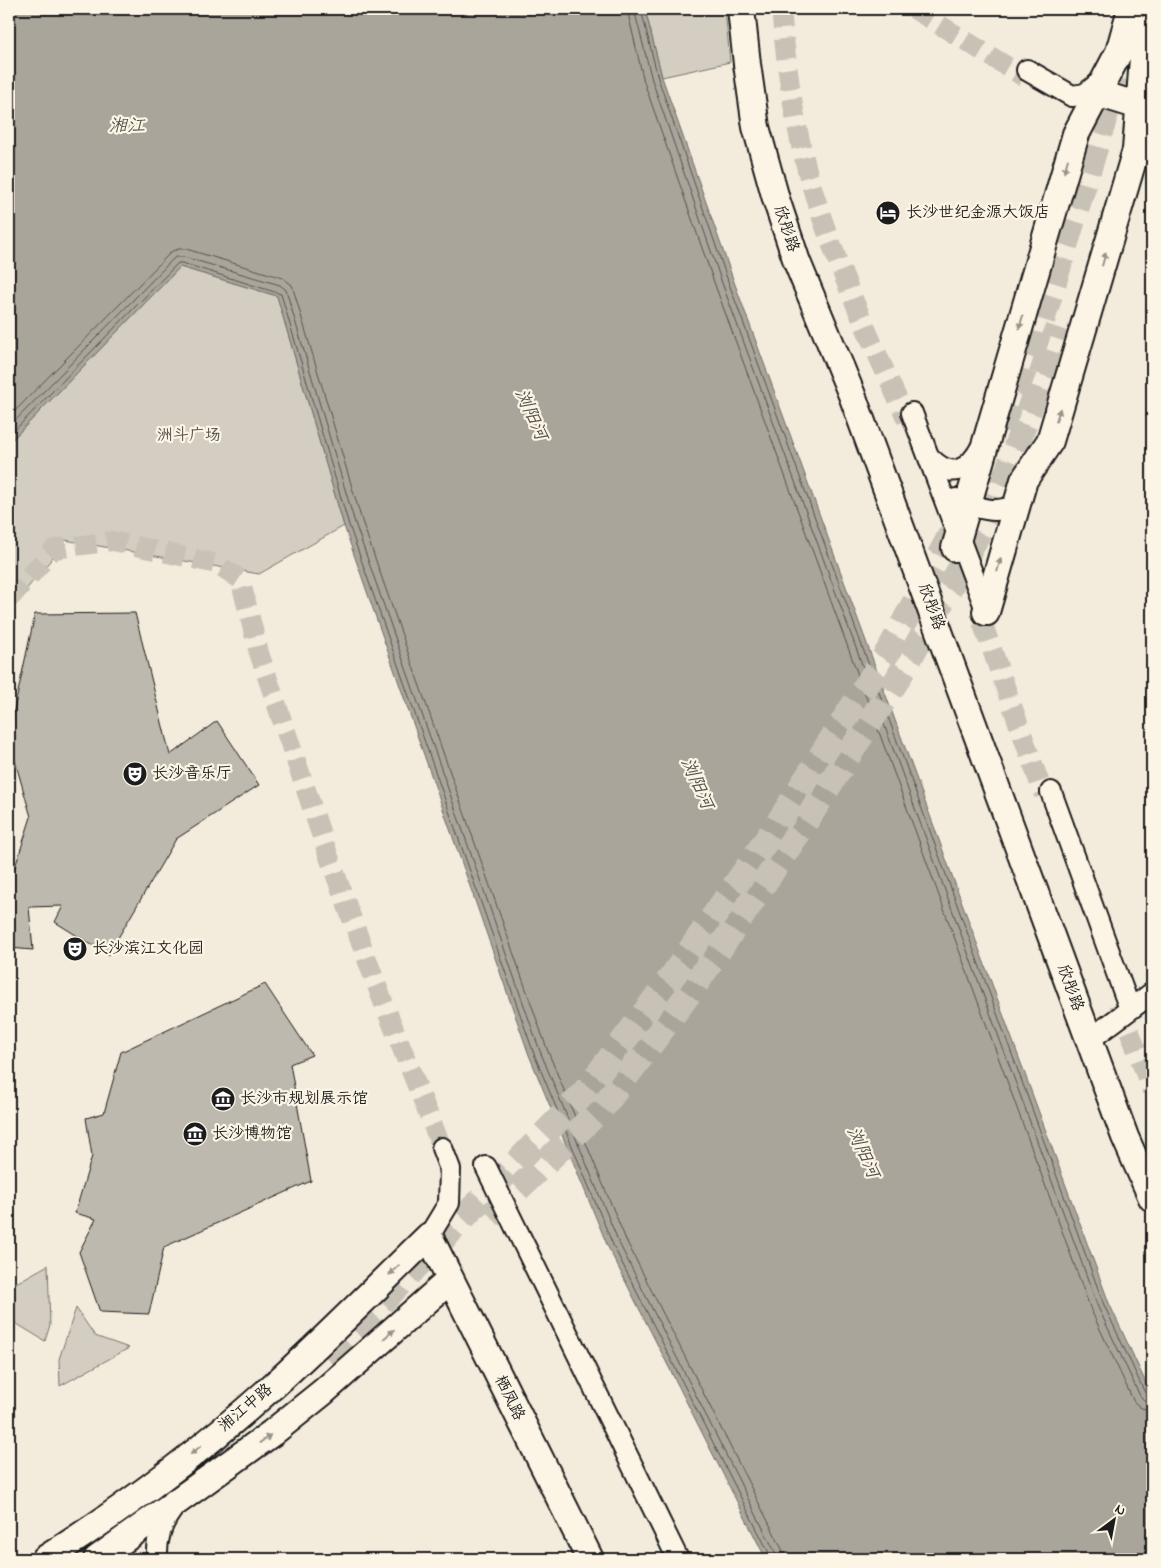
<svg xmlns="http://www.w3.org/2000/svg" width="1161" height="1568" font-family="'Indie Flower','LXGW WenKai TC',sans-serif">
  <rect width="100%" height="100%" fill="#f3ecdd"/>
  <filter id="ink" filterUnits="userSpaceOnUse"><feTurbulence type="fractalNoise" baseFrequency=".02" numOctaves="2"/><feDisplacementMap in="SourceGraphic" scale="10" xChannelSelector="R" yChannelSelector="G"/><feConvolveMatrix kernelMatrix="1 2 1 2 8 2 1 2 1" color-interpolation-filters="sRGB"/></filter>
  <g filter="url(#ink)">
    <path fill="#d3cec1" stroke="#78756e" d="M 645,9 L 725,9 L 730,62 L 662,77 Z
      M 180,267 L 277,296 L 344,526 L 259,574 L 59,539 L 50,561 L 9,610 L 9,443 Z
      M 48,1265 L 50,1325 L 45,1341 L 12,1321 L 9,1311 L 9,1287 Z
      M 76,1308 L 95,1336 L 129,1348 L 60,1386 L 59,1359 Z"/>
    <path fill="#aaa59b" stroke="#716e68" d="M 9,9 L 645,9 L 662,77 L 733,279 L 1109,1303 L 1152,1396 L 1152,1559 L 766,1559 L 608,1247 L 529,1055 L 344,526 L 277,296 L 180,267 L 9,443 Z"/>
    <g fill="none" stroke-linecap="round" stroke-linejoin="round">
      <path stroke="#55534f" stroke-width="1" d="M 627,9 L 644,82 L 715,285 L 1091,1310 L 1134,1402 L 1141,1408 L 1152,1410
        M 634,9 L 652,80 L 722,283 L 1098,1307 L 1140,1396 L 1145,1401 L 1152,1403
        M 641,9 L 658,78 L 728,281 L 1104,1305 L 1145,1393 L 1149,1396 L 1152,1397
        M 9,417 L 172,251 L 179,249 L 186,249 L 283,278 L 292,285 L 362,521 L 547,1049 L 626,1240 L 782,1549 L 784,1559
        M 9,427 L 175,257 L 184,257 L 280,285 L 286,290 L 355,523 L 540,1051 L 619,1243 L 775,1552 L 777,1559
        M 9,436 L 178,263 L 182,263 L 281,294 L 349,525 L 534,1054 L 613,1245 L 770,1555 L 770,1559"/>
    </g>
    <path fill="#beb9ae" stroke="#1c1c1c" d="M 135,613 L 170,755 L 217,721 L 259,785 L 176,839 L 108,955 L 55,922 L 63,906 L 29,907 L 33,950 L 9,948 L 9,886 L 31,817 L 9,740 L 9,733 L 35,614 Z
      M 265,984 L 312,1055 L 290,1064 L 311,1181 L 164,1247 L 149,1314 L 100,1312 L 79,1252 L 96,1219 L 75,1213 L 92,1156 L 86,1118 L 104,1113 L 121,1052 Z"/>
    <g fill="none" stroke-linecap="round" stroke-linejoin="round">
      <path stroke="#c8c2b6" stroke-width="20" stroke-dasharray="20 10" stroke-linecap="butt" d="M 781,9 C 787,74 796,140 817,203 C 841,277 875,349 907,420
        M 914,9 L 1024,77
        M 9,599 L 54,549 L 113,541 L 217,564 L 240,579 L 259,653 L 330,860 L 380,994 L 442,1148
        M 982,622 L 1044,795
        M 1119,1003 L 1152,1091"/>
      <path stroke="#c8c2b6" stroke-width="26" stroke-dasharray="26 13" stroke-linecap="butt" d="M 1141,49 L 1152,10
        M 1000,429 L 1035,343 L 1117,77
        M 490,1216 L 602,1108 L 693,988 L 806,821 L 897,680 L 953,582 L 981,528 L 1008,470 L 1058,328
        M 324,1355 L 379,1305 L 584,1093 L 674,974 L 777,825 L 891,647 L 958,521"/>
      <defs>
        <path id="minor" d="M 1027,70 L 1072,96 L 1085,94 L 1103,80
          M 912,413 L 988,615
          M 929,457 C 951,480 968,472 982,446
          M 956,499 C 975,507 999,517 1017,503
          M 1051,792 L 1127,1001
          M 1089,1040 L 1152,993
          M 486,1167 L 678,1559
          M 429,1236 L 449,1203 L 450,1169 L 442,1148
          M 157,1559 C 156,1539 161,1524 173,1508"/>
        <path id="major" d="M 741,9 L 747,64 L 756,127 L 776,199 L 797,262 L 852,395 L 1125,1137 L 1152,1198
          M 1097,93 L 1152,110
          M 955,548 L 1076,134 L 1119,52 L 1131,9
          M 986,612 L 1024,480 L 1050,441 L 1136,150 L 1143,58 L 1152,26
          M 45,1559 C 140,1499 233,1426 314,1348 C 353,1311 391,1273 429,1236 L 590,1559
          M 97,1559 L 272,1433 L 323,1392 L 450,1280"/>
      </defs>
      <use href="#minor" stroke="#1c1c1c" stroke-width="24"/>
      <use href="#major" stroke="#1c1c1c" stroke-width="30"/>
      <use href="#minor" stroke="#fcf5e5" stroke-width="20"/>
      <use href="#major" stroke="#fcf5e5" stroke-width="26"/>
    </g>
    <defs><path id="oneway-solid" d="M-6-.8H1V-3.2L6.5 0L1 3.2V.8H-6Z" transform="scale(1.25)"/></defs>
    <g fill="#97938b">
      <use href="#oneway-solid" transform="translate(1066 166) rotate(106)"/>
      <use href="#oneway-solid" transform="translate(1104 259) rotate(-74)"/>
      <use href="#oneway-solid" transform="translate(1021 322) rotate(106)"/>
      <use href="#oneway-solid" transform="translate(1058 415) rotate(-73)"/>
      <use href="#oneway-solid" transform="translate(999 565) rotate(-75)"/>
      <use href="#oneway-solid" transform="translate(394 1270) rotate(136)"/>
      <use href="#oneway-solid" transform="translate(389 1334) rotate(-41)"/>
      <use href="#oneway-solid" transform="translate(265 1439) rotate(-36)"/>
      <use href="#oneway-solid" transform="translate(196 1450) rotate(141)"/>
    </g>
  </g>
  <defs>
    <symbol id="hotel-disc" viewBox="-11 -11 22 22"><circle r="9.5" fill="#1c1c1c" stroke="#fcf5e5"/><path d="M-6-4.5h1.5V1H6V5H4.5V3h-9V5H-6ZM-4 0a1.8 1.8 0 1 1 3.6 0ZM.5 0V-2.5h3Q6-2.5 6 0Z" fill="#fff"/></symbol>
    <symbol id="theatre-disc" viewBox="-11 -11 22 22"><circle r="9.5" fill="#1c1c1c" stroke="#fcf5e5"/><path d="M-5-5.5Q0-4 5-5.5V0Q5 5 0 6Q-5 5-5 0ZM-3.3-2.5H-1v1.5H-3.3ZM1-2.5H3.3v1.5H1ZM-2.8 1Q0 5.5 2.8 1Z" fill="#fff"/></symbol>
    <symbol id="museum-disc" viewBox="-11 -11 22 22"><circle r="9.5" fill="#1c1c1c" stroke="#fcf5e5"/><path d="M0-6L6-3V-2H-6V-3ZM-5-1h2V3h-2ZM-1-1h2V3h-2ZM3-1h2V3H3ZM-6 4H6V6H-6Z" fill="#fff"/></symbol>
  </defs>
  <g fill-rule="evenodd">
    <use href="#hotel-disc" x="874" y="199" width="28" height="28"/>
    <use href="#theatre-disc" x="121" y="760" width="28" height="28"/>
    <use href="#theatre-disc" x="61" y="935" width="28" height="28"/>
    <use href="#museum-disc" x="209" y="1085" width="28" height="28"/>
    <use href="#museum-disc" x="181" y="1120" width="28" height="28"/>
  </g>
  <g text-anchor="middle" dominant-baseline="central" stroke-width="4.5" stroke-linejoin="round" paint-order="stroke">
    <g font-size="16" fill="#1c1c1c" stroke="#fcf5e5" text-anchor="start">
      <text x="906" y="213">长沙世纪金源大饭店</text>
      <text x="152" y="774">长沙音乐厅</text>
      <text x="92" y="949">长沙滨江文化园</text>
      <text x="240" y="1099">长沙市规划展示馆</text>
      <text x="212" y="1134">长沙博物馆</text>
    </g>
    <g font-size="16" fill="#1c1c1c" stroke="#fcf5e5">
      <text transform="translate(786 229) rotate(72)">欣彤路</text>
      <text transform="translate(931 607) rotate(70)">欣彤路</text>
      <text transform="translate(1070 988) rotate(70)">欣彤路</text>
      <text transform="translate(509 1398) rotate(64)">栖凤路</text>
      <text transform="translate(246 1408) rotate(-40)">湘江中路</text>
    </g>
    <g font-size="16" fill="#53514e" stroke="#fcf5e5">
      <text x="189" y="436">洲斗广场</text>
    </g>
    <g font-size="18" font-style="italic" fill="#55534f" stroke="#fcf5e5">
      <text x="127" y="127">湘江</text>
      <text transform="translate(530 415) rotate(66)">浏阳河</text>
      <text transform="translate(696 784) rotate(66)">浏阳河</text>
      <text transform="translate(862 1153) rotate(66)">浏阳河</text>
    </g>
  </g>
  <rect width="1161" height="1568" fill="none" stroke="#fcf5e5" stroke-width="30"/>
  <rect x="15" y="15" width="1131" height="1538" fill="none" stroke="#1c1c1c" stroke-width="2" filter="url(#ink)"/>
  <g transform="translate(1114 1520) rotate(32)" stroke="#fcf5e5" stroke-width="4" paint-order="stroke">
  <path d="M0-4L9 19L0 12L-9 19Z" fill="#1c1c1c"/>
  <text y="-8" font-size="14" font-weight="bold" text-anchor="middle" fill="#1c1c1c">N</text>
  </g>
</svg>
